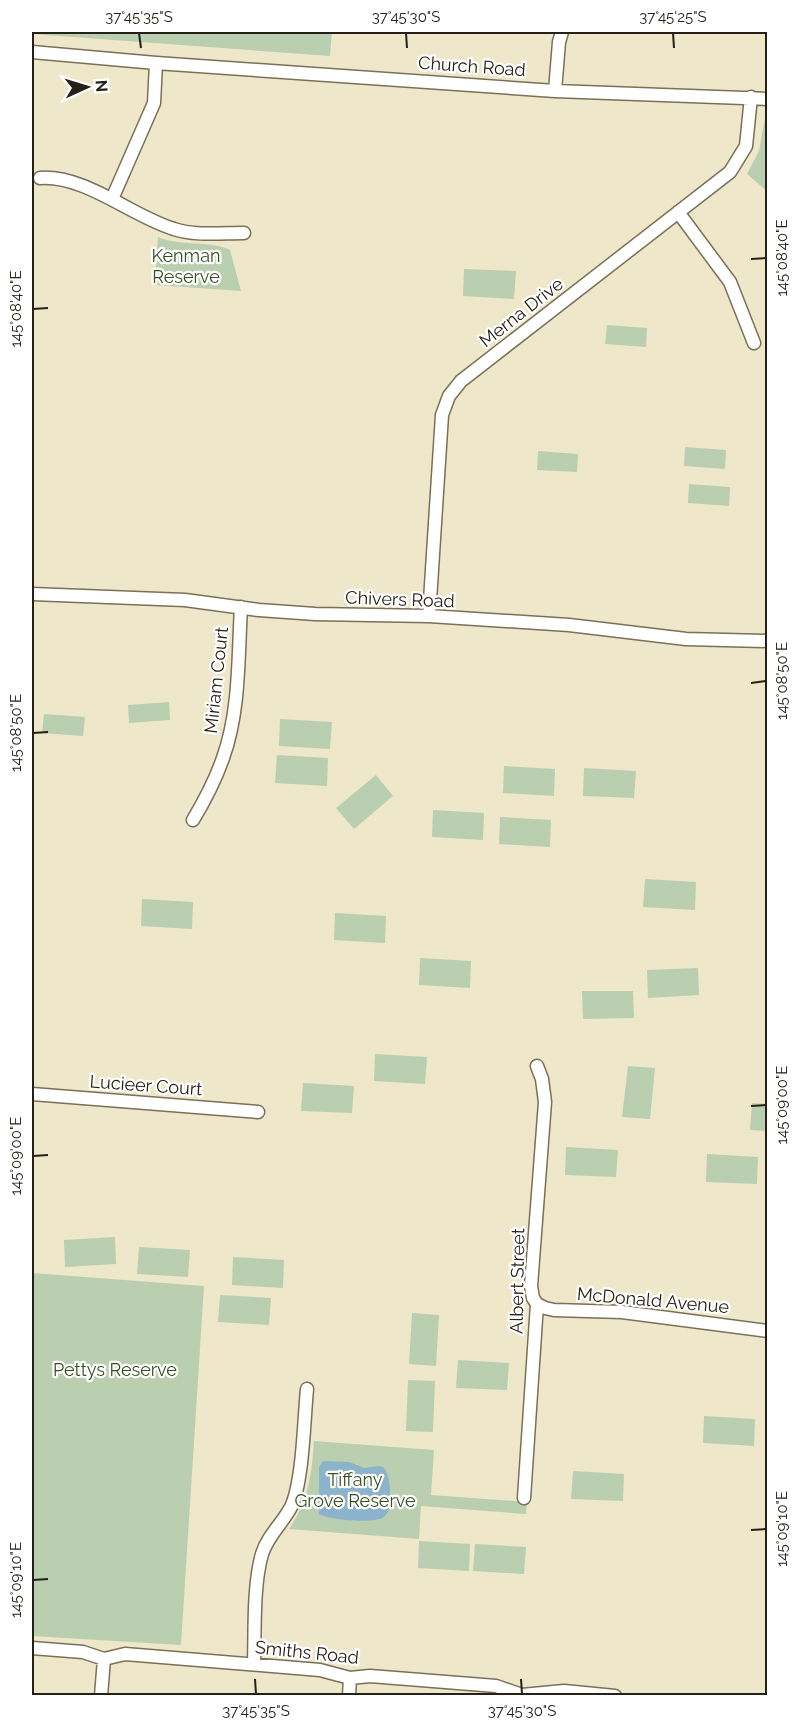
<svg xmlns="http://www.w3.org/2000/svg" width="799" height="1727" font-family="Raleway,sans-serif">
  <rect width="100%" height="100%" fill="#efe7ca"/>
  <path fill="#bacfb0" d="M 32,32 L 332,32 L 330,56 L 32,34 Z
    M 767,116 L 767,191 L 747,174 L 759,151 L 765,118 Z
    M 158,237 C 181,247 210,240 230,250 L 241,291 L 155,285 Z
    M 464,269 L 516,271 L 514,299 L 463,296 Z
    M 607,325 L 647,328 L 646,347 L 605,344 Z
    M 685,447 L 726,450 L 725,469 L 684,466 Z
    M 538,451 L 578,454 L 577,472 L 537,470 Z
    M 689,484 L 730,487 L 729,506 L 688,503 Z
    M 169,702 L 170,720 L 129,723 L 128,705 Z
    M 44,714 L 85,717 L 83,736 L 42,733 Z
    M 280,719 L 332,722 L 330,749 L 279,746 Z
    M 277,755 L 328,758 L 327,786 L 275,783 Z
    M 504,766 L 555,769 L 554,796 L 503,793 Z
    M 584,768 L 636,771 L 634,798 L 583,796 Z
    M 376,775 L 393,796 L 354,829 L 336,808 Z
    M 433,810 L 484,813 L 483,840 L 432,837 Z
    M 500,817 L 551,820 L 550,847 L 499,844 Z
    M 645,879 L 696,882 L 695,910 L 643,907 Z
    M 142,899 L 193,902 L 192,929 L 141,926 Z
    M 335,913 L 386,916 L 385,943 L 334,940 Z
    M 420,958 L 471,961 L 470,988 L 419,985 Z
    M 698,968 L 699,995 L 648,998 L 647,970 Z
    M 582,991 L 633,991 L 634,1018 L 583,1019 Z
    M 375,1054 L 427,1057 L 425,1084 L 374,1081 Z
    M 628,1066 L 655,1068 L 650,1119 L 622,1117 Z
    M 303,1083 L 354,1086 L 352,1113 L 301,1111 Z
    M 752,1103 L 767,1104 L 767,1131 L 750,1130 Z
    M 566,1147 L 618,1150 L 616,1177 L 565,1175 Z
    M 707,1154 L 758,1157 L 757,1184 L 706,1182 Z
    M 115,1237 L 116,1264 L 65,1267 L 64,1240 Z
    M 139,1247 L 190,1250 L 188,1277 L 137,1274 Z
    M 233,1257 L 284,1260 L 283,1288 L 232,1285 Z
    M 32,1273 L 204,1286 L 181,1645 L 32,1636 Z
    M 220,1295 L 271,1298 L 269,1325 L 218,1322 Z
    M 412,1313 L 439,1315 L 436,1366 L 409,1364 Z
    M 458,1360 L 509,1363 L 507,1390 L 456,1388 Z
    M 408,1380 L 435,1381 L 433,1432 L 406,1431 Z
    M 704,1416 L 755,1419 L 754,1446 L 703,1443 Z
    M 314,1441 L 434,1450 L 431,1495 L 527,1502 L 526,1514 L 421,1506 L 419,1539 L 289,1529 C 308,1501 312,1474 314,1441 Z
    M 573,1471 L 624,1474 L 623,1501 L 571,1499 Z
    M 419,1541 L 470,1544 L 469,1571 L 418,1568 Z
    M 475,1544 L 526,1547 L 524,1574 L 473,1571 Z"/>
  <path fill="#8cb3cb" d="M 323,1461 L 349,1462 L 364,1468 L 378,1466 L 383,1467 C 389,1474 389,1481 390,1490 C 390,1499 392,1510 384,1517 C 375,1524 329,1520 319,1514 L 319,1467 Z"/>
  <g fill="none" stroke-linecap="round" stroke-linejoin="round">
    <defs>
      <path id="minor" d="M 32,52 L 156,63 L 555,91 L 768,99
        M 555,91 L 559,42 L 562,32
        M 40,178 C 86,175 131,216 174,229 C 195,236 221,233 244,233
        M 112,199 L 154,103 L 156,63
        M 678,212 L 730,282 L 754,343
        M 32,594 L 185,600 L 259,610 L 315,614 L 429,616 L 569,625 L 686,639 L 768,641
        M 429,616 L 442,415 L 449,396 L 461,381 L 730,172 L 746,146 L 751,97
        M 193,820 C 205,800 215,781 223,758 C 240,711 238,657 241,607
        M 32,1094 L 258,1112
        M 537,1304 L 545,1308 L 554,1310 L 622,1312 L 768,1331
        M 524,1498 L 537,1304 L 533,1298 L 531,1286 L 545,1102 L 542,1079 L 537,1066
        M 32,1648 L 83,1652 L 104,1659 L 125,1654 L 320,1670 L 350,1678 L 370,1676 L 496,1686 L 522,1695 L 564,1691 L 615,1696
        M 254,1664 C 255,1631 253,1585 262,1554 C 268,1535 282,1524 291,1507 C 303,1482 304,1419 307,1389
        M 101,1696 L 104,1659
        M 349,1696 L 350,1678"/>
    </defs>
    <use href="#minor" stroke="#787057" stroke-width="15"/>
    <use href="#minor" stroke="#fff" stroke-width="12"/>
  </g>
  <path fill="none" stroke="#252117" stroke-width="2" d="M 139,33 L 141,48M 406,33 L 407,48M 673,33 L 674,48M 751,259 L 766,258M 33,309 L 48,308M 751,683 L 766,681M 33,733 L 48,732M 751,1106 L 766,1105M 33,1156 L 48,1155M 751,1530 L 766,1529M 33,1580 L 48,1579M 255,1679 L 256,1694M 521,1679 L 522,1694"/>
  <g text-anchor="middle" dominant-baseline="central" stroke-width="4.5" stroke-linejoin="round" paint-order="stroke">
    <g font-size="18" fill="#252117" stroke="#fff">
      <text transform="translate(472 66) rotate(4)">Church Road</text>
      <text transform="translate(521 312) rotate(-38)">Merna Drive</text>
      <text transform="translate(400 599) rotate(2)">Chivers Road</text>
      <text transform="translate(216 680) rotate(-84)">Miriam Court</text>
      <text transform="translate(146 1085) rotate(4)">Lucieer Court</text>
      <text transform="translate(517 1281) rotate(-89)">Albert Street</text>
      <text transform="translate(653 1300) rotate(5)">McDonald Avenue</text>
      <text transform="translate(307 1652) rotate(6)">Smiths Road</text>
    </g>
    <g font-size="18" fill="#345221" stroke="#fff">
      <text x="186" y="255">Kenman<tspan x="186" dy="21">Reserve</tspan></text>
      <text x="115" y="1369">Pettys Reserve</text>
      <text x="355" y="1479">Tiffany<tspan x="355" dy="21">Grove Reserve</tspan></text>
    </g>
  </g>
  <rect width="799" height="1727" fill="none" stroke="#ffffff" stroke-width="66"/>
  <g transform="translate(87 87) rotate(86)" stroke="#ffffff" stroke-width="4.5" paint-order="stroke">
  <path d="M0-4.5L10 22L0 15L-10 22Z" fill="#252117"/>
  <text y="-9" font-size="16" font-weight="bold" text-anchor="middle" fill="#252117">N</text>
  </g>
  <rect x="33" y="33" width="733" height="1661" fill="none" stroke="#252117" stroke-width="2"/>
  <g font-size="15" text-anchor="middle" fill="#252117">
    <text x="139" y="22">37°45'35"S</text>
    <text x="406" y="22">37°45'30"S</text>
    <text x="673" y="22">37°45'25"S</text>
    <text transform="translate(782 258) rotate(-90)" y="5">145°08'40"E</text>
    <text transform="translate(16 309) rotate(-90)" y="5">145°08'40"E</text>
    <text transform="translate(782 681) rotate(-90)" y="5">145°08'50"E</text>
    <text transform="translate(16 733) rotate(-90)" y="5">145°08'50"E</text>
    <text transform="translate(782 1105) rotate(-90)" y="5">145°09'00"E</text>
    <text transform="translate(16 1156) rotate(-90)" y="5">145°09'00"E</text>
    <text transform="translate(782 1529) rotate(-90)" y="5">145°09'10"E</text>
    <text transform="translate(16 1580) rotate(-90)" y="5">145°09'10"E</text>
    <text x="256" y="1716">37°45'35"S</text>
    <text x="522" y="1716">37°45'30"S</text>
  </g>
</svg>
